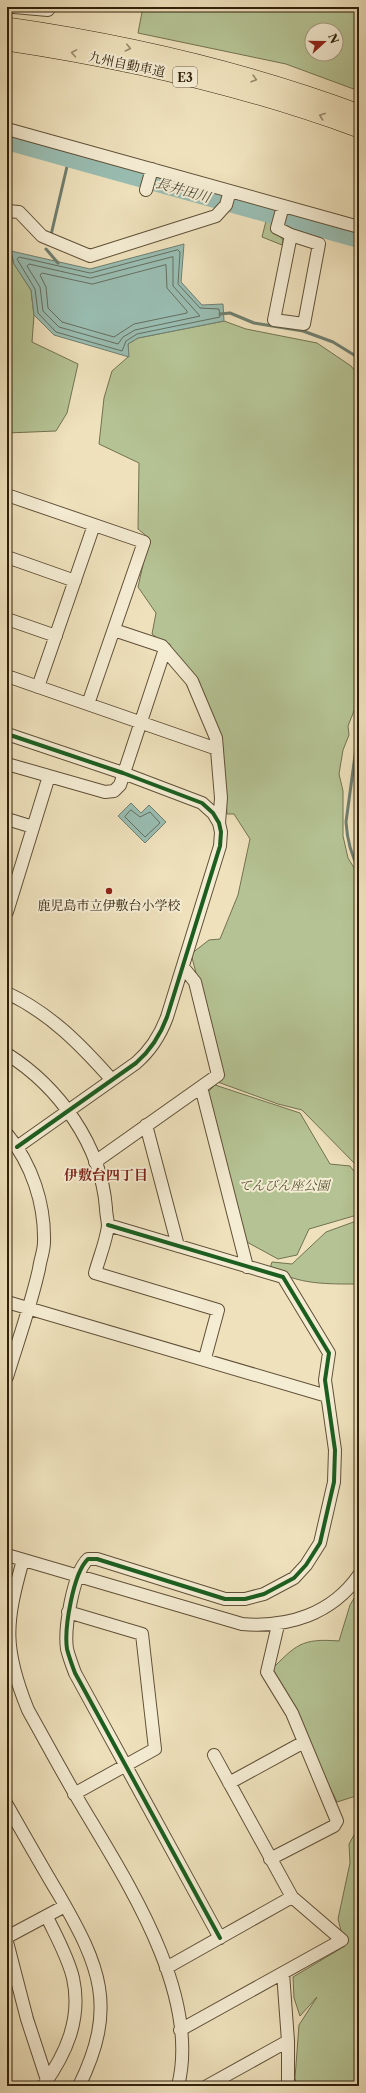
<svg xmlns="http://www.w3.org/2000/svg" width="366" height="2093" font-family="'Libre Caslon Text','Noto Serif JP',serif">
  <rect width="100%" height="100%" fill="#eee1bc"/>
  <filter id="stains"><feTurbulence type="fractalNoise" baseFrequency=".005" numOctaves="4"/><feColorMatrix values="0 0 0 0 .2 0 0 0 0 .09 0 0 0 0 .02 0 0 0 .5 -.17"/></filter>
  <radialGradient id="worn" r=".72"><stop offset=".6" stop-color="#630" stop-opacity="0"/><stop offset="1" stop-color="#630" stop-opacity=".3"/></radialGradient>
  <path fill="#b5c394" stroke="#727250" fill-rule="evenodd" d="M 143,7 L 359,7 L 359,91 L 286,64 L 138,33 ZM 312,30 L 336,30 L 336,54 L 312,54 Z
    M 266,221 L 272,223 L 276,232 L 283,240 L 282,245 L 262,237 Z
    M 7,242 L 9,242 L 14,264 L 31,290 L 34,315 L 32,342 L 78,364 L 67,413 L 56,431 L 7,433 Z
    M 224,321 L 246,329 L 317,343 L 351,366 L 359,376 L 359,698 L 348,726 L 349,735 L 343,750 L 339,774 L 343,791 L 343,836 L 348,858 L 359,876 L 359,1168 L 302,1110 L 278,1104 L 215,1081 L 216,1048 L 191,954 L 209,940 L 220,939 L 238,895 L 250,839 L 234,814 L 227,814 L 223,765 L 172,649 L 152,634 L 156,613 L 138,587 L 149,538 L 138,529 L 139,463 L 99,444 L 104,398 L 112,371 L 128,357 L 128,344 L 138,338 Z
    M 215,1085 L 300,1113 L 330,1164 L 350,1166 L 359,1178 L 357,1215 L 309,1229 L 297,1255 L 278,1259 L 245,1241 L 207,1093 Z
    M 359,1220 L 359,1284 C 327,1284 299,1285 270,1268 L 272,1262 L 292,1264 L 326,1232 Z
    M 359,1590 L 359,1795 L 337,1802 L 294,1713 L 270,1671 C 296,1645 301,1638 339,1641 L 350,1605 Z
    M 359,1826 L 359,2086 L 297,2086 L 295,2078 L 299,2025 L 317,1997 L 300,2016 L 294,1998 L 293,1977 L 345,1946 L 338,1919 L 350,1863 L 349,1844 Z"/>
  <path fill="#99bdb2" stroke="#6f7e6f" d="M 184,244 L 181,282 L 202,305 L 223,304 L 224,321 L 138,338 L 128,344 L 129,357 L 54,335 L 34,315 L 31,290 L 14,264 L 11,251 L 90,269 Z
    M 131,803 L 141,813 L 149,805 L 166,822 L 145,843 L 118,816 Z"/>
  <g fill="none" stroke-linecap="round" stroke-linejoin="round">
    <path stroke="#646e5e" stroke-width="1" d="M 178,250 L 180,252 L 178,284 L 200,308 L 219,309 L 220,317 L 137,334 L 126,341 L 122,351 L 56,332 L 38,313 L 35,289 L 17,259 L 19,257 L 90,273 Z
      M 173,257 L 173,286 L 200,316 L 135,330 L 123,337 L 118,344 L 59,327 L 43,311 L 40,287 L 27,266 L 29,264 L 90,278 Z
      M 166,265 L 167,288 L 187,311 L 187,313 L 134,324 L 114,337 L 62,322 L 48,308 L 46,287 L 40,275 L 42,273 L 92,284 Z
      M 131,810 L 140,817 L 150,812 L 160,823 L 145,837 L 125,817 Z"/>
    <path stroke="#6f7e6f" stroke-width="3" d="M 51,235 L 69,158
      M 46,249 L 58,263
      M 220,314 L 230,313 L 254,323 L 303,331 L 333,342 L 359,358
      M 359,726 L 346,822 C 347,838 351,855 359,869"/>
    <path stroke="#99bdb2" stroke-width="18" d="M 7,141 L 359,239"/>
    <defs>
      <path id="minor" d="M 14,7 L 48,10
        M 7,129 L 359,227
        M 146,190 L 152,169
        M 283,206 L 277,228 L 291,235 L 274,320 L 304,324 L 319,244 L 291,235
        M 7,211 L 19,212 L 42,236 L 90,256 L 216,216 L 226,205 L 230,191
        M 7,495 L 144,542 L 88,704
        M 7,557 L 75,581
        M 7,619 L 56,636
        M 114,630 L 162,646 L 192,681 L 216,738 L 221,798 L 219,823
        M 7,676 L 217,749
        M 38,687 L 94,525
        M 7,734 L 123,773 L 202,803 L 213,813 L 219,823 L 221,832 L 220,846 L 167,1017 C 160,1036 151,1050 136,1063 L 17,1147
        M 7,764 L 105,792 L 114,791 L 120,785 L 165,649
        M 7,819 L 33,827
        M 7,912 L 49,776
        M 7,993 C 50,1013 81,1045 112,1080
        M 7,1054 C 59,1087 101,1145 106,1208 C 106,1214 108,1221 108,1226 C 106,1242 99,1258 95,1273 L 218,1310 L 205,1358
        M 201,1087 L 247,1267
        M 146,1125 L 178,1246
        M 7,1134 C 32,1164 45,1204 44,1242 C 44,1251 40,1260 39,1269 C 31,1305 18,1341 7,1377
        M 95,1162 L 218,1075 L 195,982 L 183,967
        M 108,1225 L 283,1277 L 329,1353 L 325,1380 L 335,1450 L 334,1482 L 320,1543 L 306,1565 L 294,1578 L 264,1594 L 245,1599 L 225,1599 L 97,1559 L 88,1559 C 73,1573 64,1629 67,1649 C 69,1657 72,1665 75,1673 L 220,1938
        M 7,1302 L 327,1396
        M 7,1555 L 242,1624 C 288,1628 332,1614 359,1575
        M 23,1560 C 5,1624 3,1648 28,1710 C 46,1742 63,1774 82,1806 C 127,1882 201,1994 178,2086
        M 68,1612 L 142,1634 L 155,1749 L 74,1794
        M 229,1783 L 304,1742
        M 7,1805 C 24,1835 41,1865 59,1895 C 100,1966 118,2007 79,2086
        M 270,1859 L 334,1826 L 337,1821 L 292,1713 L 267,1672 L 278,1625
        M 7,1937 L 65,1906
        M 7,1942 L 27,2019 L 47,2080
        M 166,1968 L 292,1897
        M 283,1973 L 288,2041 L 288,2086
        M 180,2030 L 342,1940 L 292,1897 L 214,1755
        M 43,2086 C 66,2054 82,2019 73,1978 C 68,1957 56,1936 47,1917
        M 207,2086 L 288,2041"/>
      <path id="highway" d="M 7,26 C 126,43 246,71 359,113
        M 7,42 C 127,60 245,87 359,129"/>
    </defs>
    <use href="#minor" stroke="#605037" stroke-width="14"/>
    <use href="#highway" stroke="#30200b" stroke-width="18"/>
    <use href="#minor" stroke="#f4ecd3" stroke-width="12"/>
    <use href="#highway" stroke="#eee1bc" stroke-width="17"/>
    <defs>
      <path id="cycleway" d="M 7,734 L 123,773 L 202,803 L 213,813 L 219,823 L 221,832 L 220,846 L 167,1017 C 160,1036 151,1050 136,1063 L 17,1147
        M 108,1225 L 283,1277 L 329,1353 L 325,1380 L 335,1450 L 334,1482 L 320,1543 L 306,1565 L 294,1578 L 264,1594 L 245,1599 L 225,1599 L 97,1559 L 88,1559 C 73,1573 64,1629 67,1649 C 69,1657 72,1665 75,1673 L 220,1938"/>
    </defs>
    <use href="#cycleway" stroke="#f4ecd3" stroke-width="6"/>
    <use href="#cycleway" stroke="#1b5e20" stroke-width="4"/>
  </g>
  <defs><path id="oneway-chevron" d="M-2-3.5L2.5 0L-2 3.5" fill="none" stroke-width="1.6" stroke-linecap="round" stroke-linejoin="round"/></defs>
  <g stroke="#988a6c">
    <use href="#oneway-chevron" transform="translate(128 48) rotate(13)"/>
    <use href="#oneway-chevron" transform="translate(74 53) rotate(-170)"/>
    <use href="#oneway-chevron" transform="translate(254 79) rotate(16)"/>
    <use href="#oneway-chevron" transform="translate(322 116) rotate(-160)"/>
  </g>
  <circle fill="#8f2418" stroke="#f4ecd3" stroke-width="1.5" cx="109" cy="891" r="4"/>
  <g text-anchor="middle" dominant-baseline="central" stroke-width="4" stroke-linejoin="round" paint-order="stroke">
    <rect fill="#f4ecd3" stroke="#6b5d47" stroke-width="1" x="173" y="67" width="24" height="20" rx="3"/>
    <g font-size="12" font-weight="bold" fill="#30200b">
      <text x="185" y="77">E3</text>
    </g>
    <g font-size="13" fill="#30200b" stroke="#f4ecd3">
      <text transform="translate(127 64) rotate(12)">九州自動車道</text>
    </g>
    <g font-size="13" fill="#30200b" stroke="#f4ecd3">
      <text x="109" y="905">鹿児島市立伊敷台小学校</text>
    </g>
    <g font-size="13" font-style="italic" fill="#585134" stroke="#f4ecd3">
      <text x="284" y="1185">てんびん座公園</text>
    </g>
    <g font-size="14" font-style="italic" fill="#504f3d" stroke="#f4ecd3">
      <text transform="translate(183 190) rotate(16)">長井田川</text>
    </g>
    <g font-size="14" font-weight="bold" fill="#7a1f14" stroke="#f4ecd3">
      <text x="106" y="1175">伊敷台四丁目</text>
    </g>
  </g>
  <rect width="366" height="2093" fill="none" stroke="#eee1bc" stroke-width="24"/>
  <rect x="8" y="8" width="350" height="2077" fill="none" stroke="#30200b" stroke-width="2"/>
  <rect x="12" y="12" width="342" height="2069" fill="none" stroke="#30200b"/>
  <g transform="translate(324 42) rotate(69)"><circle r="19" fill="#f4ecd3" stroke="#a69a83"/>
  <path d="M0-3L7 15L0 10L-7 15Z" fill="#8f2418"/>
  <text y="-6" font-size="11" font-weight="bold" text-anchor="middle" fill="#30200b">N</text>
  </g>
  <rect width="100%" height="100%" filter="url(#stains)"/>
  <rect width="100%" height="100%" fill="url(#worn)"/>
</svg>
